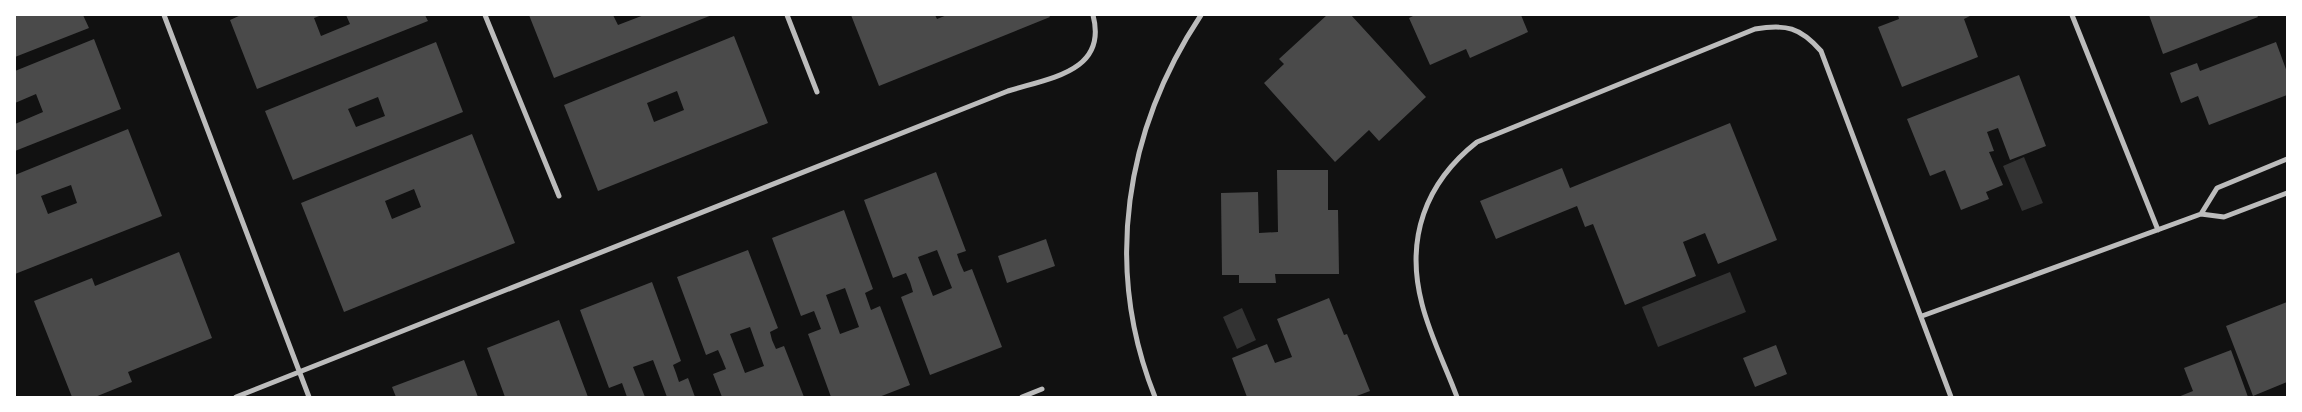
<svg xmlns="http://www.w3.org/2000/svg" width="2302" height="412" font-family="Montserrat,sans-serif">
  <rect width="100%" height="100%" fill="#111"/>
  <path fill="#333" d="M 2024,157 L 2043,203 L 2022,211 L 2003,166 Z
    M 1730,272 L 1746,312 L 1658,347 L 1642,307 Z
    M 1242,308 L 1256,340 L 1237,349 L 1223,317 Z"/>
  <path fill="#4a4a4a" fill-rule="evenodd" d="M 15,15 L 83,15 L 89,28 L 15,57 Z
    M 241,15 L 322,15 L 314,18 L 321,36 L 350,24 L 346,15 L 425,15 L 428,21 L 257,89 L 230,20 Z
    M 529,15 L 613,15 L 618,25 L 644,15 L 712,15 L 554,78 Z
    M 851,15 L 935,15 L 937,19 L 947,15 L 1049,15 L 1050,17 L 879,86 Z
    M 1327,15 L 1351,15 L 1426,97 L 1379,141 L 1369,130 L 1335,162 L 1264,83 L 1284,64 L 1279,59 Z
    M 1415,15 L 1521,15 L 1528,32 L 1470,58 L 1466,49 L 1430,65 L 1409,18 Z
    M 1898,15 L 1972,15 L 1964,19 L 1978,57 L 1902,87 L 1878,27 L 1899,19 Z
    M 2149,15 L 2257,15 L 2258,17 L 2163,54 Z
    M 734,36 L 768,123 L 598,191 L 564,105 ZM 677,91 L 684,110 L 654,122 L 647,103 Z
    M 94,39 L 121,109 L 15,151 L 15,124 L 43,112 L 36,94 L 15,103 L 15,71 Z
    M 436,42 L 463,112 L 293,180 L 265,111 ZM 378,97 L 385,116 L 356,127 L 348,109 Z
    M 2276,42 L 2287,72 L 2287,95 L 2209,125 L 2198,96 L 2181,103 L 2170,73 L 2197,63 L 2200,71 Z
    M 2019,75 L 2046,146 L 2010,160 L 1998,128 L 1987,132 L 1994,151 L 1989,152 L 2003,185 L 1986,192 L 1989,199 L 1961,210 L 1945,170 L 1930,176 L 1907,119 Z
    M 1730,123 L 1777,240 L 1718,264 L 1705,233 L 1683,242 L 1696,276 L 1625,305 L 1593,224 L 1585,227 L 1577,206 L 1496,239 L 1480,201 L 1562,168 L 1570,188 Z
    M 128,129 L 162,216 L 15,274 L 15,175 ZM 71,185 L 77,203 L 48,214 L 41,196 Z
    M 472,134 L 515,243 L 344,312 L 301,203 ZM 414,189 L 421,207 L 392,219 L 385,201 Z
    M 1277,170 L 1328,170 L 1328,210 L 1338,210 L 1339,274 L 1275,274 L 1276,283 L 1239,283 L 1239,275 L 1222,275 L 1221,193 L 1258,192 L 1259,233 L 1278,232 Z
    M 936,172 L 966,251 L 957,254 L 960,263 L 964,272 L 972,269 L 1002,347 L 930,375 L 901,297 L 913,292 L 910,282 L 906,273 L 893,278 L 864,200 ZM 937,250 L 952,288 L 933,296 L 918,257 Z
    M 844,210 L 873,289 L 865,293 L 871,310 L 880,306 L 910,385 L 879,397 L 831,397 L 808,334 L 821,329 L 814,311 L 801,316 L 772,238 ZM 845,288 L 859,327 L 840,334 L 826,295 Z
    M 1046,239 L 1055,266 L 1007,283 L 998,256 Z
    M 748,250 L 778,328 L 770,332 L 772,340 L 776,349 L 784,346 L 804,397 L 722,397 L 713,374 L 726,369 L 722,359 L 718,350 L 706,355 L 677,277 ZM 750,327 L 764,366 L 745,373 L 730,334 Z
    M 179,252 L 212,338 L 128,372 L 132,382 L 95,397 L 72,397 L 34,301 L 92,278 L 95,286 Z
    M 652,282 L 681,361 L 673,365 L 676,373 L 679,382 L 688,378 L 695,397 L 667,397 L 653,360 L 633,367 L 645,397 L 627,397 L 622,383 L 609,388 L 580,310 Z
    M 1329,298 L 1344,335 L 1347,334 L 1370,391 L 1354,397 L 1247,397 L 1232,358 L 1267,344 L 1275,363 L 1292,357 L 1277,319 Z
    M 2287,302 L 2287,382 L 2253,396 L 2226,326 Z
    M 559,320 L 588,397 L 505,397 L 487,348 Z
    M 1776,345 L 1787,374 L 1755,387 L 1743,358 Z
    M 2231,350 L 2248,397 L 2178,397 L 2193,391 L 2184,368 Z
    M 464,360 L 478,397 L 396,397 L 392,387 Z"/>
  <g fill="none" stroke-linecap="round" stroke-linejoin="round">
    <path stroke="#bcbcbc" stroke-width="5" d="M 164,15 L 309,397
      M 485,15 L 559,196
      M 787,15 L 817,92
      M 2072,15 L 2158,230
      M 2201,214 L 2217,188 L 2287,159
      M 1922,316 L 2201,214 L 2224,217 L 2287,193
      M 236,397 L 1008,91 C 1049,78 1108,72 1093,15
      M 1022,397 L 1042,389
      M 1155,397 C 1103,267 1125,130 1201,15
      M 1457,397 C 1446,367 1430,336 1422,304 C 1405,239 1425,183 1477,142 L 1755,29 C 1786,24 1800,27 1821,51 L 1951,397"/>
  </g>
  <rect width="2302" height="412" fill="none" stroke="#ffffff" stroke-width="32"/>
</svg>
